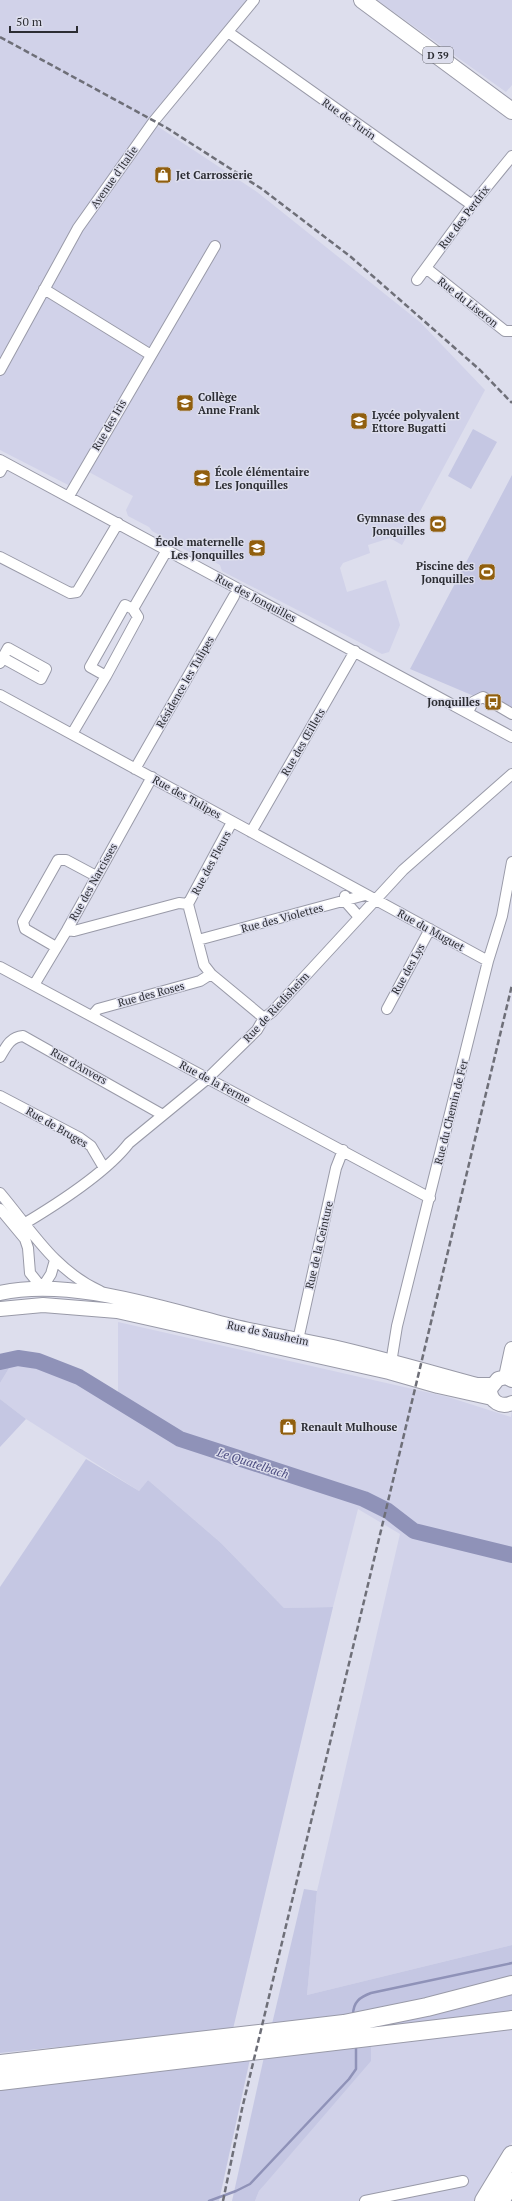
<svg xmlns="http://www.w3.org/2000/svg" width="512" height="2201" font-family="'PT Serif',serif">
  <rect width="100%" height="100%" fill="#dddeed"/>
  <path fill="#d1d2e9" d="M 0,0 L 254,0 L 148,120 L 257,192 L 420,322 L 485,390 L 402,545 L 390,538 L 368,545 L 370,553 L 343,563 L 340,568 L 347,592 L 386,580 L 400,625 L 389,652 L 382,654 L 222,571 L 220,565 L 203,556 L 198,557 L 152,531 L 149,527 L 128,516 L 126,510 L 133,496 L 89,472 L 78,490 L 0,450 Z
    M 377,0 L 512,0 L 512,85 L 506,92 Z
    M 118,1322 L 448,1397 L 511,1417 L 512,1409 L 512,1945 L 307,1995 L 317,1891 L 400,1534 L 358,1509 L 333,1607 L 284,1608 L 221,1543 L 148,1480 L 139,1491 L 26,1419 L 0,1399 L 0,1383 L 14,1360 L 118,1394 Z
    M 512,2026 L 512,2142 L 503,2159 L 477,2201 L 255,2201 L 259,2191 L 371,2044 Z"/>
  <path fill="#c5c7e3" d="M 473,429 L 497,442 L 471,489 L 448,476 Z
    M 512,475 L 512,712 L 410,669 Z
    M 14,1360 L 0,1383 L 0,1363 Z
    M 0,1399 L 26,1419 L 0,1447 Z
    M 86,1459 L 139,1491 L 148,1480 L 221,1543 L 284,1608 L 333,1607 L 233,2029 L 0,2053 L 0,1587 Z
    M 304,1889 L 317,1891 L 307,1995 L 512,1945 L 512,1979 L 367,2013 L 272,2024 Z
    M 512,1989 L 512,2014 L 369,2031 L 368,2026 Z
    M 371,2044 L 371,2061 L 259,2191 L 255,2201 L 232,2201 L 264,2057 Z
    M 250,2059 L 219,2201 L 0,2201 L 0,2088 Z"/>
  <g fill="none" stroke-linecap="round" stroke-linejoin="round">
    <path stroke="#8f92b8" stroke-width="2.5" d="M 353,2015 C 353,2002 360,1997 371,1993 L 512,1963
      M 209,2201 L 236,2191 L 250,2184 L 349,2079 L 356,2069 L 356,2046"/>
    <path stroke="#8f92b8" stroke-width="16" d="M 0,1362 L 18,1358 L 38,1361 L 79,1377 L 180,1439 L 364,1499 L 388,1511 L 414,1531 L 512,1555"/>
    <defs>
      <path id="street" d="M 228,32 L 472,205
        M 426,268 L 505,331 L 512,331
        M 417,280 L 472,205 L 512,156
        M 44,289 L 151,355
        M 0,370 L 78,228 L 154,121 L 254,0
        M 0,460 L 512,737
        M 0,472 L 5,463
        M 69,496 L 215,246
        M 0,557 L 70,593 L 77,592 L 118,523
        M 0,663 L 8,648 L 46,669 L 41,679 L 3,658
        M 106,676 L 138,617 L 133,609
        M 0,695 L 488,961
        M 468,712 L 473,702 L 483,697 L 512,714
        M 72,734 L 106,676 L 90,667 L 125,605 L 133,609 L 167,550
        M 135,769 L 234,596
        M 232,822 L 188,904 L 204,965 L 211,974 L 264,1018
        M 251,832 L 355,651
        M 345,896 L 345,901 L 359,917
        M 67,930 L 74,931 L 179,903 L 188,904
        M 198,940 L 365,895
        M 56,947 L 25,929 L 23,922 L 58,860 L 66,860 L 96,876
        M 0,967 L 430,1198
        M 34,985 L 67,930 L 152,777
        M 387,1009 L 430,929
        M 92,1016 L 98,1009 L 200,981 L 211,974
        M 0,1057 C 6,1047 10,1037 23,1036 L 163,1115
        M 0,1096 L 80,1138 L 91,1146 L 104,1168
        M 0,1193 C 32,1231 54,1270 100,1291
        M 0,1209 L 25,1239 L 28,1248 L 30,1273 L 42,1288
        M 17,1228 C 51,1208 106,1173 129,1143 L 207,1079 L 257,1030 L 264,1018 L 272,1012 L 403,870 L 512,774
        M 42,1288 L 51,1274 L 55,1260
        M 298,1340 L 336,1168 L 343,1150
        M 391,1363 L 397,1326 L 488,961 L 502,916 L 512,862
        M 365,2201 L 463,2181"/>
      <path id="secondary" d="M 0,1293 C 71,1277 162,1309 232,1326 C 265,1334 299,1340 333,1347 C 381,1358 429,1372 477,1385 L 492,1385
        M 0,1309 L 43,1305 L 117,1311 L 389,1372 L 438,1386 L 492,1398
        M 506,1377 L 512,1349
        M 512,1380 L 506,1377 L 498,1379 L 490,1389 C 490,1402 501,1408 512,1403"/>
      <path id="primary" d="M 362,0 L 512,111"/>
      <path id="highway" d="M 0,2064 L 344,2024 L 427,2007 L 512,1985
        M 0,2081 L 512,2020
        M 484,2201 L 512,2155
        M 500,2201 L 512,2182"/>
    </defs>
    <use href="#street" stroke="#999aa8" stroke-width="12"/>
    <use href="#secondary" stroke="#999aa8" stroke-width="16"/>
    <use href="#primary" stroke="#999aa8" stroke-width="18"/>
    <use href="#highway" stroke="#999aa8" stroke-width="20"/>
    <use href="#street" stroke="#fff" stroke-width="10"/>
    <use href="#secondary" stroke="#fff" stroke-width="14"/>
    <use href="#primary" stroke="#fff" stroke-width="16"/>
    <use href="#highway" stroke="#fff" stroke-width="18"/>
    <path stroke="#6e6f78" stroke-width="2.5" stroke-dasharray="6 3" stroke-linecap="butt" d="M 0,37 L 167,128 L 262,189 L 351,257 L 480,370 L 512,403
      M 223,2201 L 242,2109 L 512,985"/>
  </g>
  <defs>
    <symbol id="shop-square" viewBox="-11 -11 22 22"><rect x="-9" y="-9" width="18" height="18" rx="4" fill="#915f0e" stroke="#dddeed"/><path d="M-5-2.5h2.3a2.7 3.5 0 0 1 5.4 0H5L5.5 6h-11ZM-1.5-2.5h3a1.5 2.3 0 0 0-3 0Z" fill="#fff"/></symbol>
    <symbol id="school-square" viewBox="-11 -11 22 22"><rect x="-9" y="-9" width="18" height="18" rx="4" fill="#915f0e" stroke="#dddeed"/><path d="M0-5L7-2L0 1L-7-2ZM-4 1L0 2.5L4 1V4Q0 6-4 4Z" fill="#fff"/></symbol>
    <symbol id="stadium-square" viewBox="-11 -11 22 22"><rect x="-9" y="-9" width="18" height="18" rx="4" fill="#915f0e" stroke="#dddeed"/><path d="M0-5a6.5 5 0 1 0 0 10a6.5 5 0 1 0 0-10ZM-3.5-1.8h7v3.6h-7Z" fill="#fff"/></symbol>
    <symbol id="bus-square" viewBox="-11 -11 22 22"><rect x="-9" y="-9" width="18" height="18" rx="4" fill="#915f0e" stroke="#dddeed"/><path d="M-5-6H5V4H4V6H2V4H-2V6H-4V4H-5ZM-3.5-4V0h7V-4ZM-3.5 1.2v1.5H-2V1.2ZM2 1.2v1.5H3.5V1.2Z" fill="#fff"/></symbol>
  </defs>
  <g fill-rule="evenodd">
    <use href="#shop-square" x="153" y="165" width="20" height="20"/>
    <use href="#school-square" x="175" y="393" width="20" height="20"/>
    <use href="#school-square" x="349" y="411" width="20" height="20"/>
    <use href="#school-square" x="192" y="468" width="20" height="20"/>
    <use href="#stadium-square" x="428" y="514" width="20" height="20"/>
    <use href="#school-square" x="247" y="538" width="20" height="20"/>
    <use href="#stadium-square" x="477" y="562" width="20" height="20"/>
    <use href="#bus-square" x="483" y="692" width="20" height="20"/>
    <use href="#shop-square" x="278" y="1417" width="20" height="20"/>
  </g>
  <g text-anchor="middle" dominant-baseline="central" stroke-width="3" stroke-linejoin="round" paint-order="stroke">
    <rect fill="#dddeed" stroke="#61626b" stroke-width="1" x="423" y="47" width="30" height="16" rx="3"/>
    <g font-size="10" font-weight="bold" fill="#2c2d33">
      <text x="438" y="55">D 39</text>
    </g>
    <g font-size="11" fill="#2c2d33" stroke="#dddeed">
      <text transform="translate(349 119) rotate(35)">Rue de Turin</text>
      <text transform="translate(114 177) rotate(-55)">Avenue d'Italie</text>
      <text transform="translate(464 217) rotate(-53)">Rue des Perdrix</text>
      <text transform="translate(468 302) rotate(38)">Rue du Liseron</text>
      <text transform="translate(109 425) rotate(-60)">Rue des Iris</text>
      <text transform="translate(256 598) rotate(28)">Rue des Jonquilles</text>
      <text transform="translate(185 682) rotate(-60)">Résidence les Tulipes</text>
      <text transform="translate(303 742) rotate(-60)">Rue des Œillets</text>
      <text transform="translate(187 797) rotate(29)">Rue des Tulipes</text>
      <text transform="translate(211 863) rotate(-62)">Rue des Fleurs</text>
      <text transform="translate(93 882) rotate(-61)">Rue des Narcisses</text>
      <text transform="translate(282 918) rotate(-15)">Rue des Violettes</text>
      <text transform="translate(431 930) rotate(29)">Rue du Muguet</text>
      <text transform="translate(408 969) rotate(-61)">Rue des Lys</text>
      <text transform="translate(151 994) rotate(-15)">Rue des Roses</text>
      <text transform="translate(276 1007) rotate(-47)">Rue de Riedisheim</text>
      <text transform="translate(79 1066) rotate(29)">Rue d'Anvers</text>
      <text transform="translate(215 1082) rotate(28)">Rue de la Ferme</text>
      <text transform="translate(451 1112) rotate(-76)">Rue du Chemin de Fer</text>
      <text transform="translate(57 1127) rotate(30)">Rue de Bruges</text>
      <text transform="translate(319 1245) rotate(-77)">Rue de la Ceinture</text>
      <text transform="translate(268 1333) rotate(12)">Rue de Sausheim</text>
    </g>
    <g font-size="11" font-weight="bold" fill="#2c2d33" stroke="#dddeed" text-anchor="start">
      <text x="176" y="175">Jet Carrosserie</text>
      <text x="198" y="397">Collège<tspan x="198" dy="13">Anne Frank</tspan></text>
      <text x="372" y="415">Lycée polyvalent<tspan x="372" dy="13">Ettore Bugatti</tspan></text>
      <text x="215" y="472">École élémentaire<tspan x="215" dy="13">Les Jonquilles</tspan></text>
      <text x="425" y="518" text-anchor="end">Gymnase des<tspan x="425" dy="13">Jonquilles</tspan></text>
      <text x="244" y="542" text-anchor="end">École maternelle<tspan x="244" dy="13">Les Jonquilles</tspan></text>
      <text x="474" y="566" text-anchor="end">Piscine des<tspan x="474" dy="13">Jonquilles</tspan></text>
      <text x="480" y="702" text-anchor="end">Jonquilles</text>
      <text x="301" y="1427">Renault Mulhouse</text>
    </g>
    <g font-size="12" font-style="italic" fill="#4a4a7f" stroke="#dddeed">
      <text transform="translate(253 1463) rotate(18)">Le Quatelbach</text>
    </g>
  </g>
  <path d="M10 26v6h67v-6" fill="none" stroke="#2c2d33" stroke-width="2"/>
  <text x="16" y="26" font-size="12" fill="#2c2d33" stroke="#dddeed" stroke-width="3" paint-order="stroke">50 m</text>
</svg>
